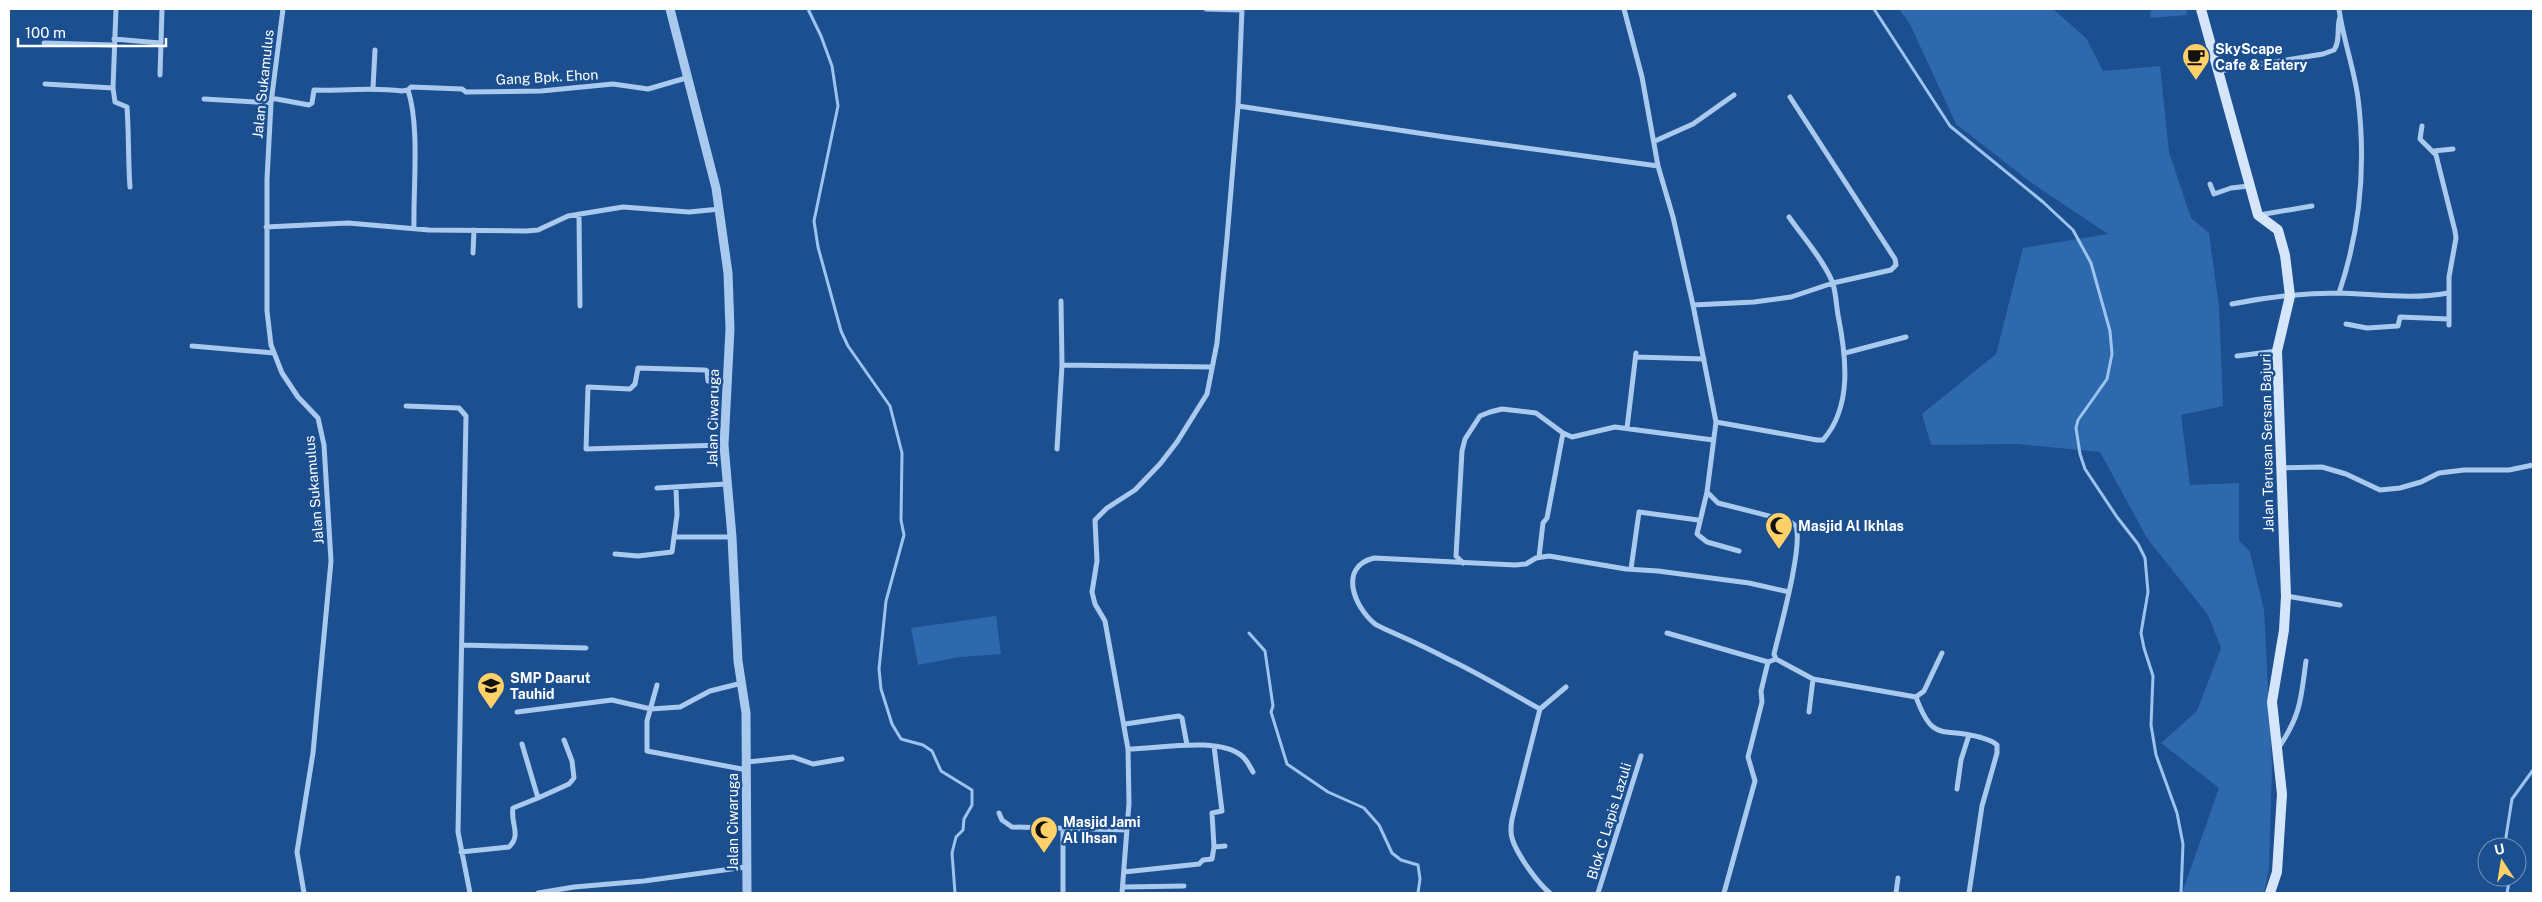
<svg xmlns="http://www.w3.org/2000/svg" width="2542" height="902" font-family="'Public Sans',sans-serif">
  <rect width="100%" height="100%" fill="#1b4f8f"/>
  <path fill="#2e69ad" d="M 1899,9 L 2053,9 L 2086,38 L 2103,71 L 2160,66 L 2169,152 L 2191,218 L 2209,233 L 2219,307 L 2223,406 L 2181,415 L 2190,485 L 2239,483 L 2239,540 L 2250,552 L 2264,610 L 2272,767 L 2269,868 L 2264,893 L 2182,893 L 2219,788 L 2161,743 L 2197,711 L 2221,648 L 2208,615 L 2147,538 L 2100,452 L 2017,444 L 1931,445 L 1922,414 L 1996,354 L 2023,248 L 2108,234 L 2033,184 L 1956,124 L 1910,24 Z
    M 2151,9 L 2186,9 L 2187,15 L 2150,18 Z
    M 996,616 L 1001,654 L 960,657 L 918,665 L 911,628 Z"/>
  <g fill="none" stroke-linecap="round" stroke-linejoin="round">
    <path stroke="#9cc4f0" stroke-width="3" d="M 808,9 L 821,36 L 832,66 L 838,106 L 814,221 L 818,247 L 841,331 L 848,346 L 890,406 L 902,453 L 901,520 L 904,535 L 886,601 L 879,669 L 881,689 L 892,724 L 901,739 L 923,745 L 932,751 L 941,771 L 972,790 L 972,805 L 964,819 L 963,830 L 956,837 L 952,853 L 955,893
      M 1874,9 L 1950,126 L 2043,202 L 2073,230 L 2091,263 L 2110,331 L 2112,354 L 2107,379 L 2078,420 L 2076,428 L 2080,454 L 2085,469 L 2117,517 L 2138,544 L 2145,558 L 2148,592 L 2141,633 L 2144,648 L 2153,676 L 2151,725 L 2156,755 L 2177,813 L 2183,844 L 2181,893
      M 1249,633 L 1265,651 L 1273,706 L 1271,712 L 1287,764 L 1328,792 L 1364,808 L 1379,825 L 1392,853 L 1401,860 L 1418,865 L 1420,879 L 1418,893
      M 2508,847 L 2506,837 L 2512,799 L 2533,770
      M 2507,893 L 2510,877"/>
    <path stroke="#a9c9ee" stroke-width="5" d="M 283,9 L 271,103 L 267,179 L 267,311 L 271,345 L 282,373 L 298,397 L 318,418 L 324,445 L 331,561 L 313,753 L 297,852 L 304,893
      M 1206,9 L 1242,10
      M 1624,9 L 1642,77 L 1658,166 L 1673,217 L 1693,305 L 1716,422 L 1707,492 L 1718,503 L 1789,521 L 1796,526 C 1803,547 1780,629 1774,654 L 1776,659 L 1813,679 L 1916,697 C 1933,743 1941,727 1979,737 C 1986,739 1992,740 1997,745 L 1997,753 L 1982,806 L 1969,893
      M 114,39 L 160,43
      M 44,43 L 113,45
      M 2219,71 L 2323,54 L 2334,50 C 2341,40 2336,28 2340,17
      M 160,75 L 162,9
      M 45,84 L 113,88 L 116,9
      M 113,88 L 115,102 L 127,107 C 129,134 128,160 130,187
      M 373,88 L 375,50
      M 408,90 L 411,87 L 462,89 L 466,92 L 541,91 L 613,84 L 648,89 L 686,78
      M 271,98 L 309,105 L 312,103 L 314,90 C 344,91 371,87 402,91 L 408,90 C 420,127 413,187 414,228
      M 204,99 L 271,103
      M 1238,106 L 1445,137 L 1658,166
      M 2422,126 L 2420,139 L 2436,155 L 2455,231 L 2456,238 L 2449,277 L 2449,325
      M 1655,141 L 1693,124 L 1734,95
      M 2434,151 L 2453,149
      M 2210,184 L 2214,194 L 2231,188 L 2249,186
      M 579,214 L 580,306
      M 2259,215 L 2312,206
      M 266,227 L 348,223 L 429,230 L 526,231 L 538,230 L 568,216 L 623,207 L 689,212 L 720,209
      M 473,253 L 474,230
      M 2339,293 C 2360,231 2366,163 2358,98 C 2354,68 2343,39 2339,9
      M 2232,304 C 2267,297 2302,293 2338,293 C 2375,294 2411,300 2448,293
      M 1693,305 L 1754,302 L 1791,297 L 1833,283 L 1891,270 L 1896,265 L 1895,259 L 1790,97
      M 2346,324 L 2367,328 L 2398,326 L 2400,317 L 2449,319
      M 192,346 L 274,353
      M 1845,353 L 1906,337
      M 2237,356 L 2277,351
      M 1636,357 L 1704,359
      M 1062,365 L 1211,367
      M 406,406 L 459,408 L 466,416 L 458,832 L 470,893
      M 1716,422 L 1817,440 L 1823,440 C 1853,406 1846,355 1838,315 C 1836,304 1836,291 1832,281 C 1822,258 1803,237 1789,217
      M 1627,428 L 1636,353
      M 724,445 L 586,449 L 588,387 L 630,389 L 635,384 L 638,368 L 705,370 L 707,371 L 708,381 L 727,380
      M 1057,449 L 1062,365 L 1061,301
      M 2280,468 L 2322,467 L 2346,474 L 2380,490 L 2400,488 L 2421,482 L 2439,473 L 2464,470 L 2509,470 L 2533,465
      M 657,488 L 726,484
      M 1707,492 L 1697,534 L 1707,542 L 1739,551
      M 675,537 L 732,537
      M 615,554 L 638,556 L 672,552 L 677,515 L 676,488
      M 1539,557 L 1543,523 L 1547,518 L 1563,433
      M 1463,563 L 1456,556 L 1462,451 L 1465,439 L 1480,416 L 1490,412 L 1502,409 L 1536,413 L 1563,433 L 1572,437 L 1615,427 L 1713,440
      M 1631,569 L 1639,512 L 1698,520
      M 2286,596 L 2340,605
      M 1667,633 L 1768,662
      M 462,645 L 586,648
      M 657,685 L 647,721 L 647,751 L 747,770
      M 1916,697 L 1924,691 L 1942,653
      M 1540,709 L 1566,687
      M 517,712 L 612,700 L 651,709 L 680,707 L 710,691 L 742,683
      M 1809,712 L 1813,679
      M 1125,724 L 1179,716 L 1182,718 L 1187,745
      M 522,744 L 538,798 L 569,784 L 574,778 L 572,761 L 564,740
      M 1214,746 L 1222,811 L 1212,813 L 1214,847
      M 2279,747 C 2301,715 2301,698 2306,661
      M 1128,749 C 1158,749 1218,736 1242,756 C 1247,760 1250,767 1253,772
      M 748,762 L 793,757 L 813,764 L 842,759
      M 1957,789 L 1961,760 L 1969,735
      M 999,813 L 1002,820 L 1012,827 L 1127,830
      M 461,852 L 509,847 C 522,835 510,823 513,808 L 538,798
      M 1124,872 L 1199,864 L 1203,860 L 1212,859 L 1214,847 L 1225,846
      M 1123,887 L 1184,886
      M 538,893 L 574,887 L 644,881 L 746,867
      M 1063,893 L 1063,828
      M 1122,893 L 1129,803 L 1128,749 L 1105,621 L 1095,604 L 1092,592 L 1097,561 L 1095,520 L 1107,508 L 1135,490 L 1160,464 L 1177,442 L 1207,394 L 1217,343 L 1227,238 L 1238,106 L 1242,9
      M 1550,893 C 1538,884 1516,853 1512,838 C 1510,832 1511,825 1512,819 L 1540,709 C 1509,692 1480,674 1448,659 C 1431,650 1414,642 1396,634 C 1390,631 1381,628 1375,624 C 1354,607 1338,567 1374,558 L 1515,565 L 1526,564 L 1536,558 L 1549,556 L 1626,569 L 1658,571 L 1749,583 L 1789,592
      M 1598,893 L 1641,756
      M 1724,893 L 1755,781 L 1748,757 L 1762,702 L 1761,691 L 1768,662 L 1776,659
      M 1896,893 L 1898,878"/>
    <path stroke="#a9c9ee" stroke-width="9" d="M 670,9 L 716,188 L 728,273 L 730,329 L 724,445 L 732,537 L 738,661 L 746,713 L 747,893"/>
    <path stroke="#d6e6fa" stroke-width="10" d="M 2201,9 L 2258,215 L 2278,230 L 2285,255 L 2290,296 L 2277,351 L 2286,596 L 2284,630 L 2272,702 L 2282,794 L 2277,872 L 2270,893"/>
  </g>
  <defs>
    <symbol id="cafe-pin" viewBox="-11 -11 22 30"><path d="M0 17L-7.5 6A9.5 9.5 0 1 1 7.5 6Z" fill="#ffd166" stroke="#1b4f8f"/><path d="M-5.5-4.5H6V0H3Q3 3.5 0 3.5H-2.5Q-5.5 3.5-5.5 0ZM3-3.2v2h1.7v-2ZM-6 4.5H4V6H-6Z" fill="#111"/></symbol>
    <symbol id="mosque-pin" viewBox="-11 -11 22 30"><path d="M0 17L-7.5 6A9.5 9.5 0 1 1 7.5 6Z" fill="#ffd166" stroke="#1b4f8f"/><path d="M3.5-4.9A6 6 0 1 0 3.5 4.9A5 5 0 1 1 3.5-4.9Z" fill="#111"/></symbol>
    <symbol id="school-pin" viewBox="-11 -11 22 30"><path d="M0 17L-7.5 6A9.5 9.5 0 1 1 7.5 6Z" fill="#ffd166" stroke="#1b4f8f"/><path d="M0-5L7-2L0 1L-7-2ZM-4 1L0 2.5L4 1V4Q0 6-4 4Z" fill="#111"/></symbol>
  </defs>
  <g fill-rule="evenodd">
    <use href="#cafe-pin" x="2180" y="41" width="32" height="43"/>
    <use href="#mosque-pin" x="1763" y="510" width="32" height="43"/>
    <use href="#school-pin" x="475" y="670" width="32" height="43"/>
    <use href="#mosque-pin" x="1028" y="814" width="32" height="43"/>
  </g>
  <g text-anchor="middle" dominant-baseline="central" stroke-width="5" stroke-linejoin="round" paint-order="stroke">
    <g font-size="14" font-weight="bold" fill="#fff" stroke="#1b4f8f" text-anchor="start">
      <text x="2215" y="49">SkyScape<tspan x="2215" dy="16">Cafe &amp; Eatery</tspan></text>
      <text x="1798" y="526">Masjid Al Ikhlas</text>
      <text x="510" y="678">SMP Daarut<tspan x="510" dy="16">Tauhid</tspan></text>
      <text x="1063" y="822">Masjid Jami<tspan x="1063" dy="16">Al Ihsan</tspan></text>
    </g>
    <g font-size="14" fill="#fff" stroke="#1b4f8f">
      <text transform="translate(547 77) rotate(-3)">Gang Bpk. Ehon</text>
      <text transform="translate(263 84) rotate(-84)">Jalan Sukamulus</text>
      <text transform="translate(713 418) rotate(-89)">Jalan Ciwaruga</text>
      <text transform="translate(2267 443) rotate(-91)">Jalan Terusan Sersan Bajuri</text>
      <text transform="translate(314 490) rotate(-95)">Jalan Sukamulus</text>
      <text transform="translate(1609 821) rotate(-73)">Blok C Lapis Lazuli</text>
      <text transform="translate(733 822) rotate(-90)">Jalan Ciwaruga</text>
    </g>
  </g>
  <rect width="2542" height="902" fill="none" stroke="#ffffff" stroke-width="20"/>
  <g transform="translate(2502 862) rotate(348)"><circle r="24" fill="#1b4f8f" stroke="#7695bc"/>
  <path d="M0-4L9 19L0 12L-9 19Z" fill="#ffd166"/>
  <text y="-8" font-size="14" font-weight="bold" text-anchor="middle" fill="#ffffff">U</text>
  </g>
  <path d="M18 38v8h148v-8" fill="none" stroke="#ffffff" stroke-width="2.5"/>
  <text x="25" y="38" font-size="15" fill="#ffffff" stroke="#1b4f8f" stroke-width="4" paint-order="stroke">100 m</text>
</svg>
